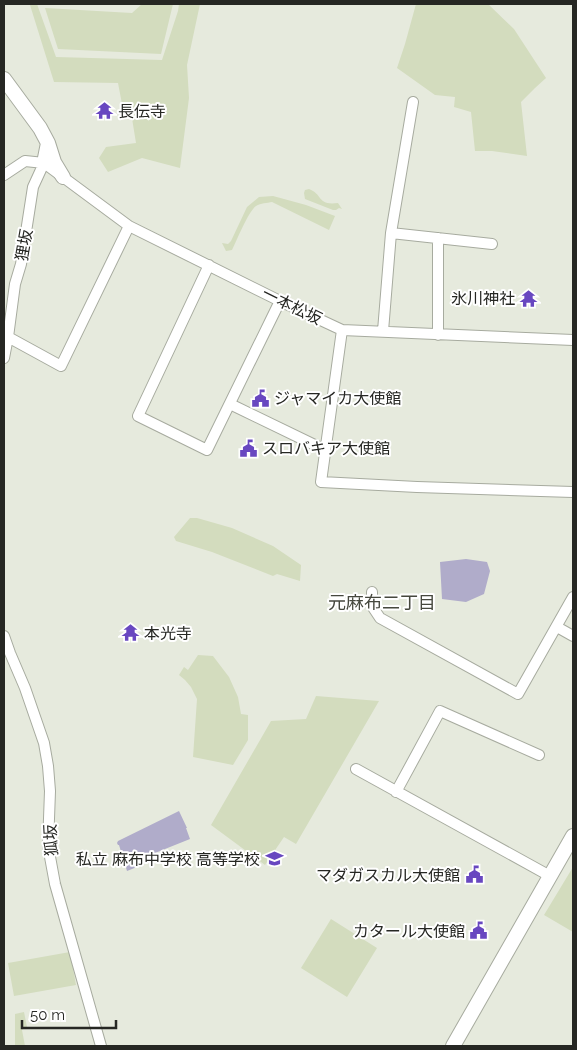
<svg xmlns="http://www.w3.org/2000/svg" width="577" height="1050" font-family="Raleway,'Noto Sans JP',sans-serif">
  <rect width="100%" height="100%" fill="#e6eadd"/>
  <path fill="#d3dcbe" d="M 37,4 L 56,57 L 162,60 L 178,11 L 179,4 L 200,4 L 187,65 L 189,98 L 180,168 L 142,158 L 108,172 L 99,158 L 106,147 L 136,143 L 130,106 L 122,104 L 118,83 L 54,82 L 30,5 Z
    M 142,4 L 173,4 L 161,54 L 58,49 L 45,8 L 132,13 Z
    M 416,4 L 488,4 L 514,29 L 546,78 L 535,88 L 521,102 L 527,156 L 492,151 L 475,151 L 471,112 L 454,107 L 455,97 L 435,95 L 397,68 L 405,44 Z
    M 309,189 C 323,194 317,206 338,203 L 342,209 L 339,208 L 336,210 L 333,210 L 305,199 L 304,193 L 305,190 Z
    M 273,196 L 306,205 L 335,216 L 329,230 L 272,202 C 267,203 261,203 256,206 C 248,212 237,240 232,250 L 226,251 L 222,243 L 228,244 L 231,241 L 247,207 L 259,197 Z
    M 190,518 L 197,518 L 232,528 L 273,546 L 301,565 L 300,581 L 277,574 L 273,576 L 212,552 L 176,541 L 174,537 Z
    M 198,655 L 213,656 L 229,677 L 238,697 L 241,714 L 248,715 L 248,740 L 233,765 L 193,757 L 197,699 L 191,687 L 185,680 L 179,675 L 184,667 L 188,670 Z
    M 316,696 L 379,701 L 296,844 L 284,837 L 265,865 L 211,825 L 271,721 L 306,719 Z
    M 573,867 L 573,932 L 544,915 Z
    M 331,919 L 377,948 L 347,997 L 301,968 Z
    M 70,952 L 76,985 L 14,996 L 8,963 Z
    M 24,1012 L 27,1027 L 22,1030 L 25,1046 L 15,1046 L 15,1014 Z"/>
  <path fill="#b0acca" d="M 466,559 L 487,562 L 490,571 L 484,594 L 466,602 L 442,599 L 440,562 Z
    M 179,811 L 187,828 L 186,828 L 190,839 L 135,861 L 137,867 L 127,871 L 119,845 L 118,845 L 117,843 L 118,841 Z"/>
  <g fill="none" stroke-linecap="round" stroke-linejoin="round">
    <defs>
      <path id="street" d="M 4,175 L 25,161 L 44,163 L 129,226 L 280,301 L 342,330 L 573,340
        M 391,233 L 492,244
        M 438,238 L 438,335
        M 209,265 L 138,416 L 207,450 L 280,301
        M 342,330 L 321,482 L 417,487 L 573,492
        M 383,331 L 391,233 L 413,102
        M 8,337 L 61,366 L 129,226
        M 4,358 L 8,337 L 15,284 L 21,264 L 33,187 L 44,163
        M 230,404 L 325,450
        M 372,592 L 372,606 L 380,618 L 518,694 L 573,597
        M 557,627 L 573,636
        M 4,636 L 10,653 L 25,688 L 44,743 L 48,766 L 50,791 L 48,846 L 55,884 L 101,1046
        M 356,769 L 550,876
        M 396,792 L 440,711 L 539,755"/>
      <path id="secondary" d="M 4,79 L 40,128 L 48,143 L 44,163
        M 48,143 L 54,162 L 63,177
        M 453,1046 L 573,836"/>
    </defs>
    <use href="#street" stroke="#a7ab9f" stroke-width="12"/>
    <use href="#secondary" stroke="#a7ab9f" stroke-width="16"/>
    <use href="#street" stroke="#fff" stroke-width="10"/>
    <use href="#secondary" stroke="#fff" stroke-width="14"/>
  </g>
  <defs>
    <symbol id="temple-bare" viewBox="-9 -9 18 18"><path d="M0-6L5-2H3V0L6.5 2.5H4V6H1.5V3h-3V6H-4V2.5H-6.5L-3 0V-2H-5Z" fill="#6847c0" stroke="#fff" stroke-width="2.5" paint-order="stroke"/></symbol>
    <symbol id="civic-bare" viewBox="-9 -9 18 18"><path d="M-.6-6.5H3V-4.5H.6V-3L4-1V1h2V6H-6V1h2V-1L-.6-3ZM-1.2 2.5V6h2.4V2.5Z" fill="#6847c0" stroke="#fff" stroke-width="2.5" paint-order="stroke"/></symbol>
    <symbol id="school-bare" viewBox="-9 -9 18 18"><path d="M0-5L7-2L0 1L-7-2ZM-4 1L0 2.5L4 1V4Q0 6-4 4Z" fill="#6847c0" stroke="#fff" stroke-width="2.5" paint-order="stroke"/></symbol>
  </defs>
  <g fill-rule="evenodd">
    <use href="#temple-bare" x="92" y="98" width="25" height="25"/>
    <use href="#temple-bare" x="516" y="286" width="25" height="25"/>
    <use href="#civic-bare" x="248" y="386" width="25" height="25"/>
    <use href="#civic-bare" x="236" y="436" width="25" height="25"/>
    <use href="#temple-bare" x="118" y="620" width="25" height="25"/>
    <use href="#school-bare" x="262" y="846" width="25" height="25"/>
    <use href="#civic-bare" x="462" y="862" width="25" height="25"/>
    <use href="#civic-bare" x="466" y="918" width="25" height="25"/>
  </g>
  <g text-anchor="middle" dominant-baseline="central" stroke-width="4" stroke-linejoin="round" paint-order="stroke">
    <g font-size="16" fill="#262723" stroke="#fff" text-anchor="start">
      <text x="118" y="111">長伝寺</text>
      <text x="515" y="298" text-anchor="end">氷川神社</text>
      <text x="274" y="398">ジャマイカ大使館</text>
      <text x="262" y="448">スロバキア大使館</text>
      <text x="144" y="633">本光寺</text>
      <text x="260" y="859" text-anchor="end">私立 麻布中学校 高等学校</text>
      <text x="460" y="875" text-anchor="end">マダガスカル大使館</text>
      <text x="465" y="931" text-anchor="end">カタール大使館</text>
    </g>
    <g font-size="16" fill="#262723" stroke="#fff">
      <text transform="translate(24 245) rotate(-80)">狸坂</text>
      <text transform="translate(292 306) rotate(26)">一本松坂</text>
      <text transform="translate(51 840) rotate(-93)">狐坂</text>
    </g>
    <g font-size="18" fill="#46483e" stroke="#fff">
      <text x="382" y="602">元麻布二丁目</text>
    </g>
  </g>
  <rect width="577" height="1050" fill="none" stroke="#262723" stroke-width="10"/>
  <path d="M22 1020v8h94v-8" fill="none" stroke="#262723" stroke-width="2.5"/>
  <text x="30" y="1020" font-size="15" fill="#262723" stroke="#ffffff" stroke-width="4" paint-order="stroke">50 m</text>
</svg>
